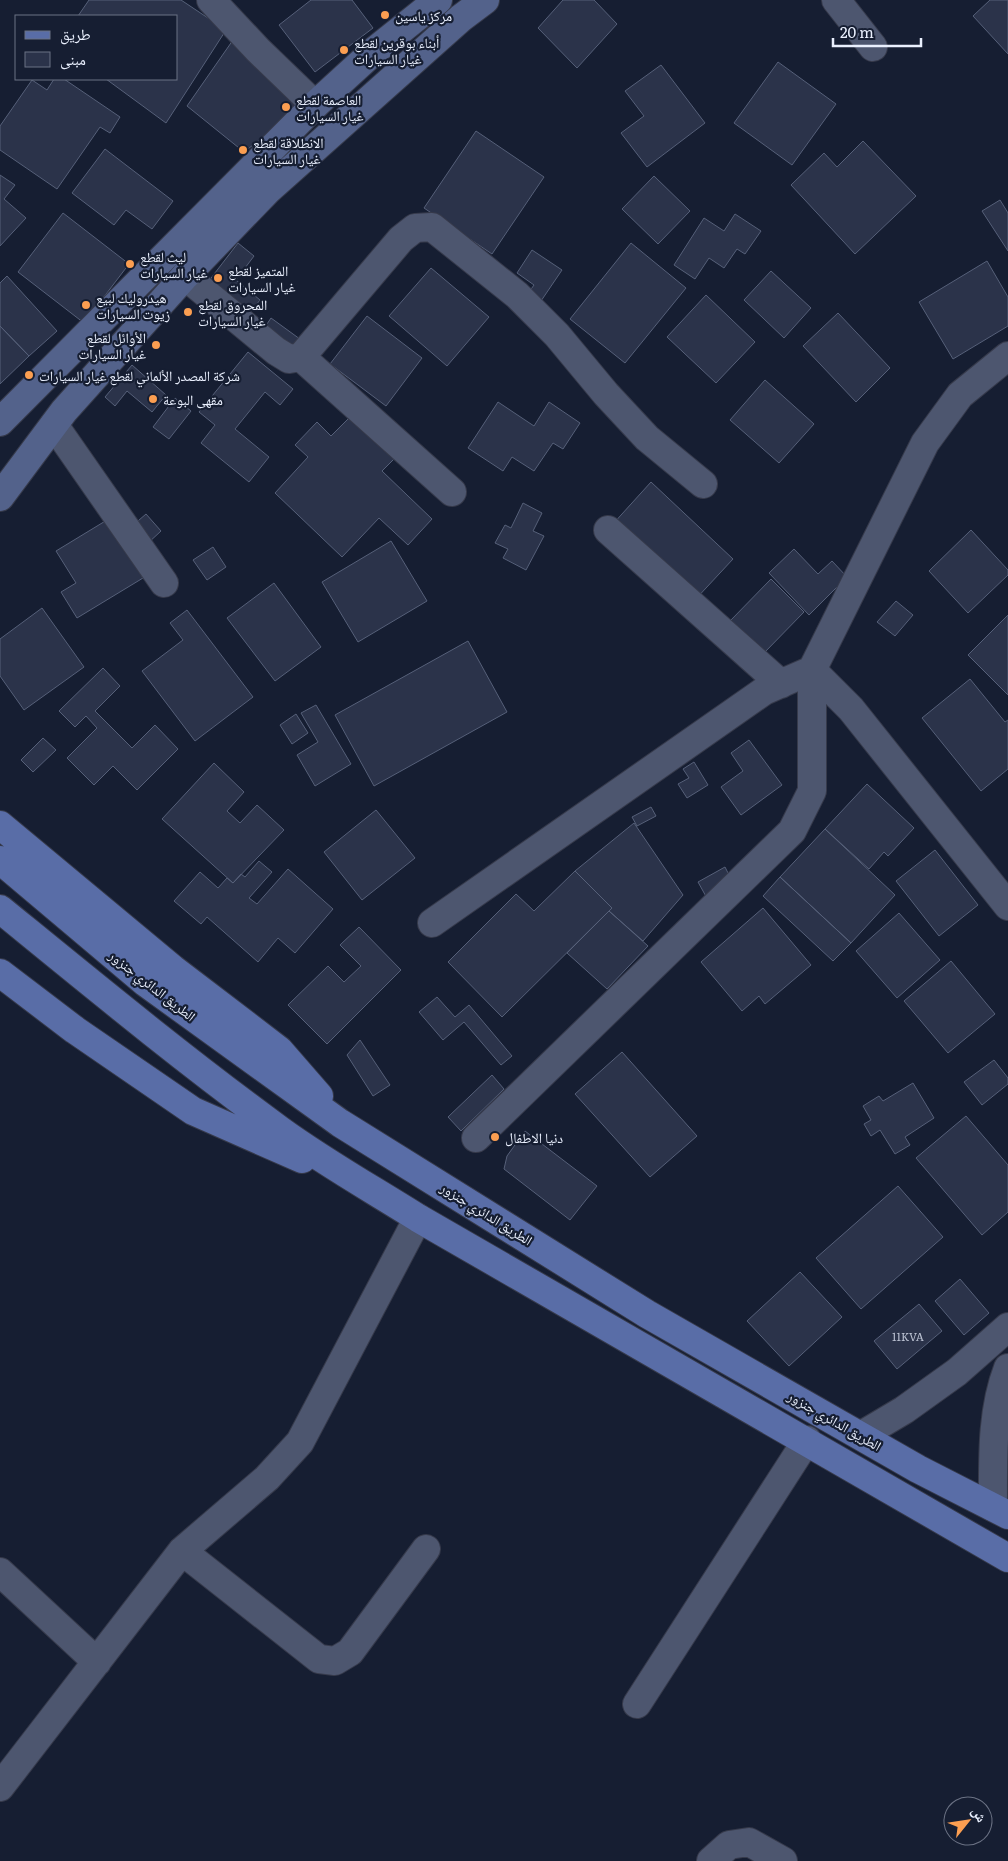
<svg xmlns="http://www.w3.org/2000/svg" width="1008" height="1861" font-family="Literata,'Noto Naskh Arabic',serif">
  <rect width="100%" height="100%" fill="#161e32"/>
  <path fill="#2b334a" stroke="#566079" d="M 89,0 L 181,0 L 226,30 L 166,123 L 106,79 L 176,79 L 176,16 L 78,16 Z
    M 311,0 L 352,0 L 373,28 L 315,72 L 279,25 Z
    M 563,0 L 594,0 L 617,24 L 577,68 L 538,28 Z
    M 990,0 L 1008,0 L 1008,54 L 973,16 Z
    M 233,40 L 302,107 L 244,152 L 187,106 Z
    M 778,62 L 836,104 L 792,165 L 734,123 Z
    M 661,65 L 705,123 L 647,167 L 621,133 L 644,116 L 625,91 Z
    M 54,79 L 64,79 L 120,117 L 110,133 L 100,127 L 57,189 L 0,150 L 0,126 L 32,80 L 47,90 Z
    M 476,131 L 544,177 L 492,254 L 424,208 Z
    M 863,141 L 916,196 L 855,254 L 791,185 L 824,153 L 837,167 Z
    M 105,149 L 173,201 L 152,229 L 126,210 L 114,225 L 72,193 Z
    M 0,175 L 15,185 L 4,199 L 26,218 L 0,246 Z
    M 654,176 L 690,211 L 658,244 L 622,209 Z
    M 1000,200 L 1008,213 L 1008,251 L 982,211 Z
    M 63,213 L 129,264 L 84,323 L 18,272 Z
    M 735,214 L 761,231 L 745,254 L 737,249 L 724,268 L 709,258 L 695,279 L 674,265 L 704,218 L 724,231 Z
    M 238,243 L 254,256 L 236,280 L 260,300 L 249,314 L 208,282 Z
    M 631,243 L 686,288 L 625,363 L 570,319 Z
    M 532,250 L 562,270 L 541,301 L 529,292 L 534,285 L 517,273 Z
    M 987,261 L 1008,297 L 1008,326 L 953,359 L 919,302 Z
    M 431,268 L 489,317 L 447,366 L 389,316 Z
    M 771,271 L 811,308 L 784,338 L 744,300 Z
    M 7,276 L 57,331 L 29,356 L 0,326 L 0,283 Z
    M 706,295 L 755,342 L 716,383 L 667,337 Z
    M 838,313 L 890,368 L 856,402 L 803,346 Z
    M 367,316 L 422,358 L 386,406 L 330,364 Z
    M 271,318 L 304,342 L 294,356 L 261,333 Z
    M 0,326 L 29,356 L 0,384 Z
    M 248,352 L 293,389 L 280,405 L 265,392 L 235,429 L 269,457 L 249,482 L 201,443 L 215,425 L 199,412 Z
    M 132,365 L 166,395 L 152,412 L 127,391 L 115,406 L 105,397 Z
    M 765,380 L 814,424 L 779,463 L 730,420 Z
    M 175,398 L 191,411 L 169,439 L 153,427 Z
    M 498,402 L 534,426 L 549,402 L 580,423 L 563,449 L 553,443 L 534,471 L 512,457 L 503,471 L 468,448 Z
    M 350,417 L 394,459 L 382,471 L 432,519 L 408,545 L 379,518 L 342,557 L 275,493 L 308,457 L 295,445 L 317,422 L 331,436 Z
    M 651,482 L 733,559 L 693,602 L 612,525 Z
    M 523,503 L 542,513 L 533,531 L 544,536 L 526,570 L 503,558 L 508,549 L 495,543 L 505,525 L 511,528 Z
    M 146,514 L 161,531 L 147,544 L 131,527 Z
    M 107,520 L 143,578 L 77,618 L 61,592 L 76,583 L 56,551 Z
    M 971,530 L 1008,570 L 1008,575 L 968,613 L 929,571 Z
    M 391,541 L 427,601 L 358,642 L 322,582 Z
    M 213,547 L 226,567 L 207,580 L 193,560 Z
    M 794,549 L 818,574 L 832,561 L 847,577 L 809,615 L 769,573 Z
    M 771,579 L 804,612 L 763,654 L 730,621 Z
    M 274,583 L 321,647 L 275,681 L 227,618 Z
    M 896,601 L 913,615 L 895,636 L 877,622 Z
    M 42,608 L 84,667 L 24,710 L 0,676 L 0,639 Z
    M 187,610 L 253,697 L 195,741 L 142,671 L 183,640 L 170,623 Z
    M 1008,615 L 1008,695 L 968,655 Z
    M 468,641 L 507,712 L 374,786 L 335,715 Z
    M 103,668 L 120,686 L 95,711 L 132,748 L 155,725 L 178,749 L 137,790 L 113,766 L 94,785 L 67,758 L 97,728 L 86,716 L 75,727 L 59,711 Z
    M 970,679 L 1005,722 L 1008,720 L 1008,769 L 981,791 L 922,718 Z
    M 316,705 L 351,764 L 315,786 L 297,755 L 318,742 L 301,713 Z
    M 296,714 L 308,733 L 292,744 L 280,725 Z
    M 43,738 L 56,750 L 33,772 L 21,760 Z
    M 749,740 L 782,785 L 741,815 L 721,787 L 743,771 L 731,753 Z
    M 694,762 L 708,785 L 687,798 L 678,784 L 689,778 L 683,769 Z
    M 214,763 L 244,792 L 227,811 L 240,823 L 257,805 L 284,830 L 233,883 L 162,819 Z
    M 867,784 L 914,828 L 888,856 L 884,852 L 869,869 L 825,829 Z
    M 651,807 L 656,816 L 637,826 L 632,817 Z
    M 376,810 L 415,858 L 362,900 L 324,852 Z
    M 634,823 L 683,895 L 643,941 L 609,911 L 612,908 L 575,871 Z
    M 825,829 L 895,895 L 851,943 L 780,877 Z
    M 935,850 L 978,905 L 939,936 L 896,881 Z
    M 259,861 L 272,872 L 249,898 L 257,904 L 288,869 L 333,909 L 295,953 L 278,938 L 258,962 L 207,917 L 201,924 L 174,901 L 200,872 L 218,888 L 227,878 L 233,883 L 241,874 L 245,877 Z
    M 725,867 L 734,885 L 708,900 L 698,882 Z
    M 575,871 L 612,908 L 502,1017 L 448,962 L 516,894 L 534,911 Z
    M 780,877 L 851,943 L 833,961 L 763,896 Z
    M 763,908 L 811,965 L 765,1004 L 759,996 L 742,1011 L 701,962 Z
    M 609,911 L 648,946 L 607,989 L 567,953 Z
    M 899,913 L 940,960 L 897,998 L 856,951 Z
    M 359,927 L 401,970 L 327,1044 L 288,1005 L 328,966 L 344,982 L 361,966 L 340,945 Z
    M 951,961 L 995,1014 L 948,1053 L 904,1001 Z
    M 437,997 L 455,1017 L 469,1005 L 512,1056 L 501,1065 L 464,1022 L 443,1040 L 419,1012 Z
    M 360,1040 L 390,1085 L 373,1096 L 347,1055 Z
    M 622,1052 L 697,1136 L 650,1177 L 575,1094 Z
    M 994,1060 L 1008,1078 L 1008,1084 L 982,1105 L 964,1082 Z
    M 492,1075 L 504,1089 L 461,1131 L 448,1117 Z
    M 913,1083 L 934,1118 L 905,1137 L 910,1145 L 895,1154 L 880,1130 L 871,1136 L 864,1124 L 871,1120 L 863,1106 L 879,1096 L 883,1101 Z
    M 966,1116 L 1008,1165 L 1008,1212 L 982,1235 L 916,1158 Z
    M 525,1131 L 597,1186 L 570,1220 L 504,1169 L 507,1156 Z
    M 898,1186 L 943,1237 L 861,1309 L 816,1258 Z
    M 800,1272 L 842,1317 L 789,1366 L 747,1321 Z
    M 960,1279 L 989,1313 L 964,1335 L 935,1301 Z
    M 919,1304 L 942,1331 L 897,1369 L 874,1341 Z"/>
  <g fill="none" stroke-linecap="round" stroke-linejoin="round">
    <defs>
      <path id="minor" d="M 211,0 L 258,50 L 315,105
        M 836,0 L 873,47
        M 185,276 L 276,351 L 289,359 L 301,357 L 401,239 L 415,228 L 432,227 L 517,295 L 557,335 L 606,394 L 647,438 L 703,484
        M 301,357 L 452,492
        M 54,425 L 164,583
        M 608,530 L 781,684
        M 812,670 L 851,709 L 1008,906
        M 432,923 L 764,691 L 812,670
        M 476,1138 L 792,831 L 812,791 L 812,670 L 925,443 L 960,395 L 1008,356
        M 182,1551 L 319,1659 L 335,1661 L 350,1652 L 426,1549
        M 0,1572 L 97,1662
        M 637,1704 L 807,1440
        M 0,1787 L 182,1551 L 267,1478 L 300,1442 L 418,1218
        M 711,1861 L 729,1845 L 749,1842 L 783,1861"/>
      <path id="tertiary" d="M 862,1435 L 904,1410 L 957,1372 L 1008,1327
        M 993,1507 C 993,1461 991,1412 1008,1368"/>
      <path id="secondary" d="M 0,422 L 315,105 L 373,52 L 438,0
        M 0,497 L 64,411 L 185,276 L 268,190 L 461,18 L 485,0"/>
      <path id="primary" d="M 0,825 L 173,969 L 279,1050 L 319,1096
        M 0,860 L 146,983 L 340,1123 L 647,1314 L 918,1469 L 1008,1515
        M 0,909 C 92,984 184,1060 280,1130 C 324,1162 372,1189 418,1218 L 1008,1558
        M 0,973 L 75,1030 L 193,1111 L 302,1159"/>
    </defs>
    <use href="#minor" stroke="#363a4b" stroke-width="30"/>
    <use href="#tertiary" stroke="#363a4b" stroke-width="30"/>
    <use href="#secondary" stroke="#363a4b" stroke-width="30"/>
    <use href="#primary" stroke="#363a4b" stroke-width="30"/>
    <use href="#minor" stroke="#4d566f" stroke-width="28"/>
    <use href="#tertiary" stroke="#4d566f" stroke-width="28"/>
    <use href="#secondary" stroke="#53628b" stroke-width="28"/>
    <use href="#primary" stroke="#596da7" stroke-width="28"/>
  </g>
  <g fill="#fb9e51" stroke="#161e32" stroke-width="2">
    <circle cx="385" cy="15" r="5"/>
    <circle cx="344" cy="50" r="5"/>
    <circle cx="286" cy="107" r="5"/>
    <circle cx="243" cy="150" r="5"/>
    <circle cx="130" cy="264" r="5"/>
    <circle cx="218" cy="278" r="5"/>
    <circle cx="86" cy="305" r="5"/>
    <circle cx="188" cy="312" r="5"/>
    <circle cx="156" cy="345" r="5"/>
    <circle cx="29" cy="375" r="5"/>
    <circle cx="153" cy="399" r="5"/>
    <circle cx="495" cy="1137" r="5"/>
  </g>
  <g text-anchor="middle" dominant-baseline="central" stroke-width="4.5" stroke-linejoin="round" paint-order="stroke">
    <g font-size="11" fill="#bac1d1">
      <text x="908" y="1336">11KVA</text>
    </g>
    <g font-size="14" fill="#eaf0fe" stroke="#161e32" text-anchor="start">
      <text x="395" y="15">مركز ياسين</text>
      <text x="354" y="42">أبناء بوقرين لقطع<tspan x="354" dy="16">غيار السيارات</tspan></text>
      <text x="296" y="99">العاصمة لقطع<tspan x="296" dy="16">غيار السيارات</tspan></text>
      <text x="253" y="142">الانطلاقة لقطع<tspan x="253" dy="16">غيار السيارات</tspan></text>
      <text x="140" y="256">ليث لقطع<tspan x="140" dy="16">غيار السيارات</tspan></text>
      <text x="228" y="270">المتميز لقطع<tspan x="228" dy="16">غيار السيارات</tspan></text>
      <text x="96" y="297">هيدروليك لبيع<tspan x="96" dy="16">زيوت السيارات</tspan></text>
      <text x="198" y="304">المحروق لقطع<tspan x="198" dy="16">غيار السيارات</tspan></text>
      <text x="146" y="337" text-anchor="end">الأوائل لقطع<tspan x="146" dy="16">غيار السيارات</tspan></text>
      <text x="39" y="375">شركة المصدر الألماني لقطع غيار السيارات</text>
      <text x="163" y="399">مقهى البوعة</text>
      <text x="505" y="1137">دنيا الاطفال</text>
    </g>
    <g font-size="14" fill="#eaf0fe" stroke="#161e32">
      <text transform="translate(153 985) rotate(38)">الطريق الدائري جنزور</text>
      <text transform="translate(487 1213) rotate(32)">الطريق الدائري جنزور</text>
      <text transform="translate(835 1420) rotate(30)">الطريق الدائري جنزور</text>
    </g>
  </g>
  <rect x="15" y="15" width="162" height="65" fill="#161e32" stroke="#6b7284"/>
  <rect x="25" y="31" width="25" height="8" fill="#596da7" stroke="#6b7284"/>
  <text x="60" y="40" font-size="15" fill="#eaf0fe">طريق</text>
  <rect x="25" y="52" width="25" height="15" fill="#2b334a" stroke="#6b7284"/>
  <text x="60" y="65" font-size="15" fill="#eaf0fe">مبنى</text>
  <g transform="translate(968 1821) rotate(60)"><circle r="24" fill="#161e32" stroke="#6b7284"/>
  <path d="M0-4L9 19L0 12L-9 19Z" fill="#fb9e51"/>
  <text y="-8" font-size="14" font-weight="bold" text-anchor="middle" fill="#eaf0fe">ش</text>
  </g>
  <path d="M833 38v8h88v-8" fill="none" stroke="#eaf0fe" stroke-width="2.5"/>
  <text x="840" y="38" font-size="15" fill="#eaf0fe" stroke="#161e32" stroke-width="4" paint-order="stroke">20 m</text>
</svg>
